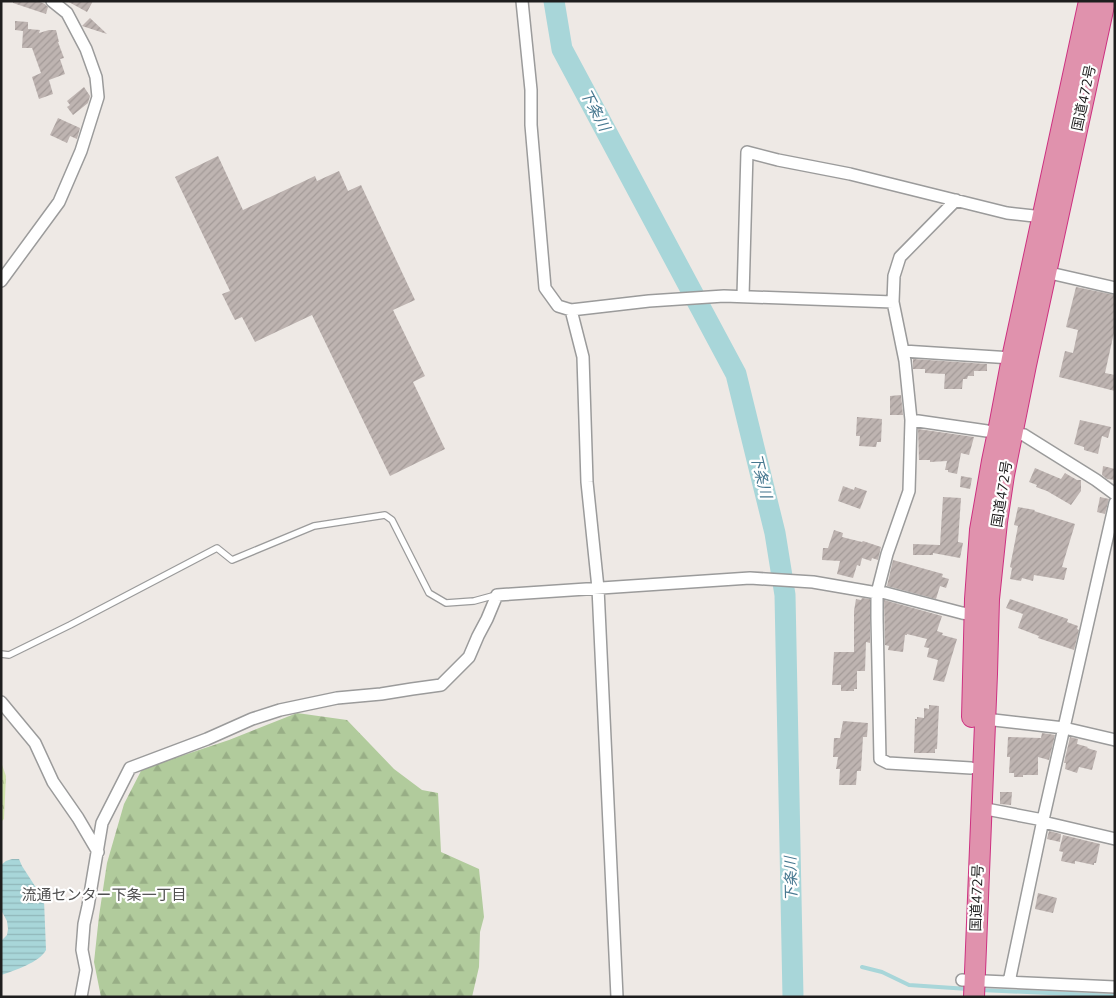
<svg xmlns="http://www.w3.org/2000/svg" width="1116" height="998" font-family="'Nunito Sans','Noto Sans JP',sans-serif">
  <defs>
    <pattern id="grass-tufts" width="24" height="20" patternUnits="userSpaceOnUse" patternTransform="scale(1.25)"><rect width="24" height="20" fill="#d2e5ae"/><path d="M3 7l-1-3M5 7V3M7 7l1-3M15 17l-1-3M17 17v-4M19 17l1-3" fill="none" stroke="#b4c495"/></pattern>
    <pattern id="forest-firs" width="22" height="20" patternUnits="userSpaceOnUse" patternTransform="scale(1.25)"><rect width="22" height="20" fill="#b1cb9c"/><path d="M5 1l3.5 6h-7zM16 11l3.5 6h-7z" fill="#98ae86"/></pattern>
    <pattern id="water-rules" width="6" height="5" patternUnits="userSpaceOnUse" patternTransform="scale(1.25)"><rect width="6" height="5" fill="#a8d6d9"/><path d="M0 2.5h6" fill="none" stroke="#90b7ba"/></pattern>
    <pattern id="building-hatch" width="6" height="6" patternUnits="userSpaceOnUse" patternTransform="scale(1.25)"><rect width="6" height="6" fill="#beb4b1"/><path d="M-1 1l2-2M0 6l6-6M5 7l2-2" fill="none" stroke="#a39a98"/></pattern>
  </defs>
  <rect width="100%" height="100%" fill="#eee9e5"/>
  <path fill="url(#grass-tufts)" d="M 1,762 L 6,776 L 4,819 L 1,822 Z"/>
  <path fill="url(#forest-firs)" d="M 297,713 L 347,720 L 394,769 L 422,790 L 438,793 L 441,852 L 479,869 L 484,917 L 480,932 L 479,967 L 472,997 L 101,997 L 94,962 L 99,916 L 107,863 L 124,804 L 142,769 L 229,740 Z"/>
  <path fill="url(#water-rules)" d="M 12,859 L 19,859 L 22,866 L 44,900 L 46,950 C 40,962 14,971 1,975 L 1,941 L 7,935 L 8,929 L 7,921 L 1,910 L 1,865 L 6,861 Z"/>
  <g fill="none" stroke-linecap="round" stroke-linejoin="round">
    <path stroke="#a8d6d9" stroke-width="4" d="M 862,967 L 882,972 L 909,985 L 968,989
      M 980,990 L 1115,996"/>
    <path stroke="#a8d6d9" stroke-width="21" d="M 554,1 L 562,49 L 736,374 L 775,533 L 785,595 L 793,997"/>
  </g>
  <path fill="url(#building-hatch)" d="M 13,1 L 38,1 L 45,4 L 48,7 L 46,14 L 13,3 Z
    M 67,1 L 93,1 L 87,12 Z
    M 90,18 L 107,34 L 82,26 Z
    M 15,21 L 28,22 L 28,29 L 40,30 L 39,33 L 49,30 L 56,30 L 59,42 L 58,42 L 64,58 L 60,59 L 65,74 L 49,80 L 53,94 L 39,99 L 32,77 L 41,73 L 32,48 L 22,48 L 23,31 L 15,30 Z
    M 84,87 L 90,96 L 88,103 L 73,115 L 67,107 L 70,105 L 67,101 Z
    M 58,118 L 80,128 L 77,139 L 70,136 L 67,143 L 50,135 Z
    M 218,156 L 243,210 L 315,176 L 317,181 L 339,171 L 348,191 L 361,185 L 415,300 L 393,310 L 425,376 L 413,382 L 445,449 L 390,476 L 312,315 L 255,342 L 242,317 L 235,320 L 222,294 L 230,291 L 175,177 Z
    M 1076,287 L 1115,295 L 1115,328 L 1105,373 L 1115,375 L 1115,391 L 1059,377 L 1065,351 L 1073,353 L 1078,330 L 1066,327 Z
    M 913,359 L 987,364 L 987,371 L 974,371 L 974,376 L 968,376 L 967,379 L 963,379 L 962,389 L 944,389 L 945,374 L 925,373 L 925,369 L 913,369 Z
    M 901,395 L 903,415 L 890,415 L 890,396 Z
    M 857,417 L 882,419 L 881,442 L 877,442 L 876,447 L 859,446 L 860,436 L 856,436 Z
    M 1080,420 L 1111,427 L 1108,438 L 1102,436 L 1098,454 L 1084,450 L 1084,447 L 1074,444 Z
    M 918,429 L 974,437 L 969,455 L 961,453 L 957,474 L 948,472 L 948,470 L 945,470 L 947,461 L 930,462 L 930,460 L 919,460 Z
    M 1103,466 L 1115,469 L 1115,480 L 1107,479 L 1102,475 Z
    M 1035,468 L 1061,479 L 1065,473 L 1077,480 L 1081,480 L 1081,491 L 1071,505 L 1047,491 L 1036,487 L 1037,485 L 1029,482 Z
    M 961,476 L 972,478 L 970,489 L 960,487 Z
    M 843,486 L 854,490 L 855,487 L 867,491 L 860,509 L 838,501 Z
    M 943,497 L 961,498 L 958,542 L 963,543 L 960,558 L 933,553 L 933,555 L 913,555 L 913,544 L 940,545 Z
    M 1100,497 L 1109,499 L 1105,514 L 1097,512 Z
    M 1018,507 L 1035,510 L 1034,511 L 1075,524 L 1062,567 L 1067,568 L 1064,580 L 1034,575 L 1033,581 L 1022,578 L 1021,581 L 1010,579 L 1012,568 L 1010,567 L 1018,526 L 1014,525 Z
    M 834,530 L 843,533 L 842,537 L 862,542 L 863,541 L 881,547 L 878,560 L 872,558 L 871,561 L 862,558 L 860,566 L 857,565 L 853,578 L 837,574 L 840,561 L 822,560 L 823,548 L 828,548 Z
    M 893,560 L 943,574 L 942,577 L 949,579 L 946,588 L 940,586 L 936,599 L 887,586 Z
    M 862,598 L 870,599 L 870,643 L 866,642 L 865,671 L 857,671 L 857,689 L 854,689 L 854,691 L 841,691 L 841,685 L 832,685 L 834,652 L 854,652 L 854,611 L 856,599 L 861,600 Z
    M 1010,599 L 1068,619 L 1067,622 L 1078,626 L 1077,629 L 1079,630 L 1074,650 L 1038,638 L 1039,636 L 1018,628 L 1023,614 L 1006,608 Z
    M 884,600 L 942,616 L 937,631 L 943,633 L 942,635 L 957,639 L 944,682 L 933,680 L 938,660 L 927,657 L 929,648 L 924,647 L 927,639 L 907,634 L 907,635 L 905,635 L 903,652 L 888,650 L 889,646 L 885,645 Z
    M 929,705 L 939,706 L 937,749 L 935,749 L 935,753 L 914,753 L 915,719 L 917,719 L 917,717 L 924,718 L 924,708 L 929,709 Z
    M 843,721 L 868,723 L 867,737 L 863,737 L 861,771 L 857,771 L 856,785 L 839,785 L 840,769 L 836,769 L 838,757 L 833,757 L 834,738 L 840,738 Z
    M 1042,733 L 1055,735 L 1049,760 L 1038,757 L 1038,775 L 1023,775 L 1023,777 L 1014,777 L 1014,773 L 1009,773 L 1010,757 L 1007,757 L 1008,737 L 1041,738 Z
    M 1070,737 L 1078,739 L 1077,744 L 1088,747 L 1087,748 L 1097,751 L 1092,770 L 1079,767 L 1077,773 L 1065,769 L 1066,763 L 1064,763 Z
    M 1000,792 L 1012,792 L 1011,805 L 1000,804 Z
    M 1049,831 L 1061,834 L 1060,842 L 1047,839 Z
    M 1063,835 L 1100,844 L 1096,863 L 1094,863 L 1094,865 L 1075,861 L 1075,864 L 1061,861 L 1063,852 L 1059,851 Z
    M 1038,893 L 1057,898 L 1053,913 L 1035,909 Z"/>
  <g fill="none" stroke-linecap="round" stroke-linejoin="round">
    <defs>
      <path id="lane" d="M 1,654 L 9,655 L 70,625 L 217,548 L 232,560 L 314,526 L 385,515 L 392,520 L 429,593 L 446,603 L 474,601 L 496,595"/>
      <path id="street" d="M 522,1 L 531,90 L 531,125 L 544,276 L 545,288 L 558,306 L 571,310 L 649,301 L 724,296 L 893,302
        M 956,200 L 900,257 L 894,276 L 893,302 L 905,361 L 911,420 L 909,491 L 887,554 L 877,593 L 877,618 L 880,759 L 888,763 L 971,768
        M 1041,271 L 1115,288
        M 1,281 L 59,202 L 81,151 L 98,97 L 96,77 L 86,49 L 67,13 L 52,1
        M 743,296 L 747,152 L 778,160 L 850,174 L 1007,213 L 1043,217
        M 571,310 L 583,357 L 587,482 L 598,588 L 617,997
        M 903,351 L 1012,358
        M 911,420 L 987,431 L 1013,433 L 1024,435 L 1096,480 L 1115,494
        M 878,591 L 962,613 L 975,615
        M 1,702 L 35,743 L 53,782 L 78,818 L 98,852
        M 985,719 L 1064,728 L 1115,740
        M 981,808 L 1043,820
        M 1043,822 L 1115,839
        M 962,980 L 1115,987
        M 1009,982 L 1043,820 L 1115,503
        M 81,997 L 86,970 L 82,950 L 84,924 L 88,906 L 102,823 L 130,768 L 207,739 L 252,719 L 280,710 L 337,698 L 381,694 L 412,689 L 441,685 L 469,657 L 478,636 L 487,619 L 497,595 L 750,578 L 813,582 L 877,593"/>
      <path id="highway" d="M 972,717 L 975,599 L 980,530 L 992,461 L 998,432 L 1012,358 L 1089,1
        M 974,997 L 987,674 L 989,599 L 997,522 L 1004,475 L 1026,365 L 1105,1"/>
    </defs>
    <use href="#lane" stroke="#9b9b9b" stroke-width="8"/>
    <use href="#street" stroke="#9b9b9b" stroke-width="14"/>
    <use href="#highway" stroke="#cd3180" stroke-width="22"/>
    <use href="#lane" stroke="#fff" stroke-width="5.5"/>
    <use href="#street" stroke="#fff" stroke-width="11"/>
    <use href="#highway" stroke="#e092ad" stroke-width="20"/>
  </g>
  <g text-anchor="middle" dominant-baseline="central" stroke-width="4.5" stroke-linejoin="round" paint-order="stroke">
    <g font-size="14" fill="#1e1e1e" stroke="#fff">
      <text transform="translate(1084 98) rotate(-78)">国道472号</text>
      <text transform="translate(1002 494) rotate(-81)">国道472号</text>
      <text transform="translate(977 898) rotate(-88)">国道472号</text>
    </g>
    <g font-size="15" font-style="italic" fill="#477890" stroke="#fff">
      <text transform="translate(595 110) rotate(62)">下条川</text>
      <text transform="translate(761 476) rotate(76)">下条川</text>
      <text transform="translate(791 879) rotate(-91)">下条川</text>
    </g>
    <g font-size="15" fill="#515151" stroke="#fff">
      <text x="104" y="895">流通センター下条一丁目</text>
    </g>
  </g>
  <rect width="1116" height="998" fill="none" stroke="#1e1e1e" stroke-width="5"/>
</svg>
